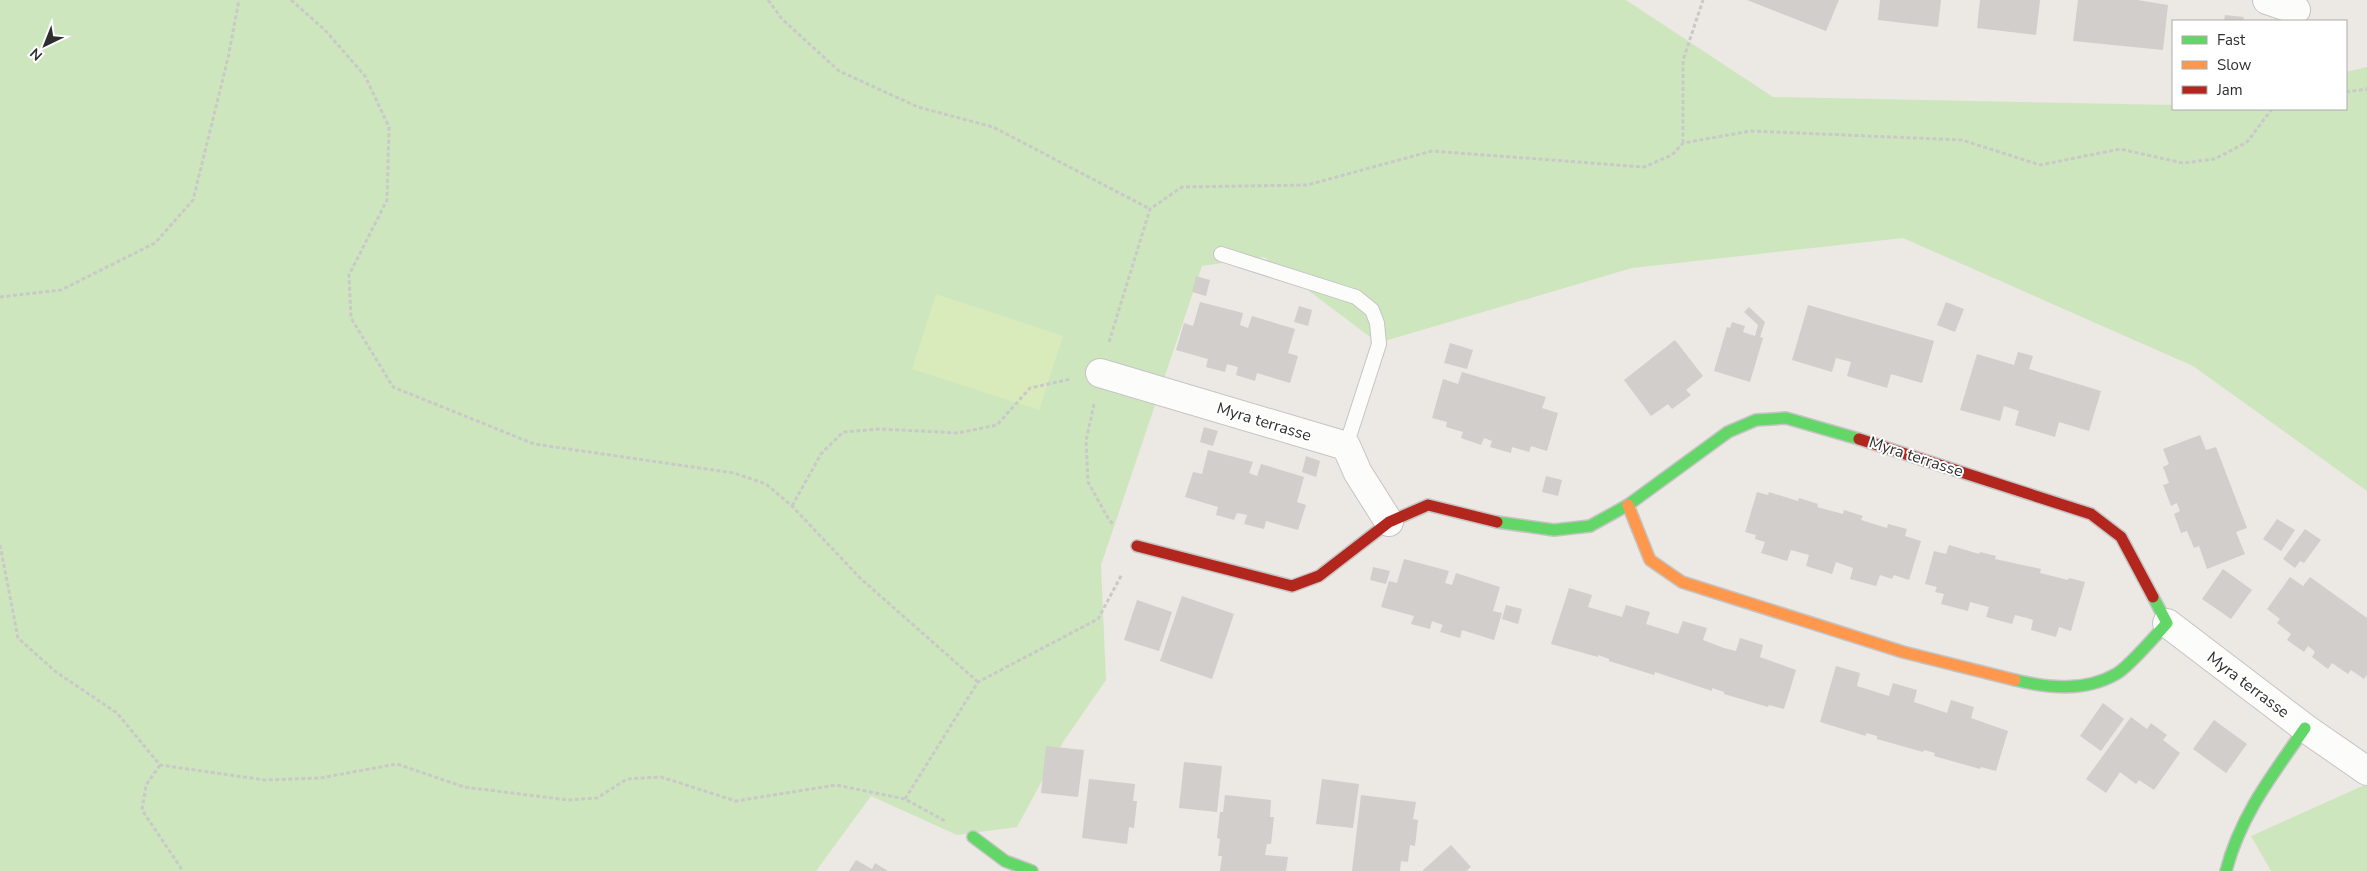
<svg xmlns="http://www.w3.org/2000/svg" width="2367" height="871" font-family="'Nunito Sans',sans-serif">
  <rect width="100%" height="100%" fill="#ece8e4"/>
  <path fill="#cee6be" d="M 0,0 L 1626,0 L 1773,97 L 2173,105 L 2173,109 L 2346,109 L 2346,72 L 2367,67 L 2367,491 L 2193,366 L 1903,238 L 1632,268 L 1378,343 L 1264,257 L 1202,266 L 1101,565 L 1106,680 L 1063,742 L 1017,827 L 957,835 L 871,796 L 816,871 L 0,871 Z
    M 2367,784 L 2367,871 L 2271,871 L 2251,836 Z"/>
  <path fill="#d9eabb" d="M 936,294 L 1063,336 L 1039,410 L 912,369 Z"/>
  <path fill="#d1cecb" d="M 1747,0 L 1839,0 L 1826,31 Z
    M 1880,0 L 1941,0 L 1938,27 L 1878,20 Z
    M 1980,0 L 2040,0 L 2036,35 L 1977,28 Z
    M 2078,0 L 2137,0 L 2168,5 L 2163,50 L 2073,41 Z
    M 2225,15 L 2244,17 L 2243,21 L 2224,21 Z
    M 1196,276 L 1210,280 L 1206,296 L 1192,292 Z
    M 1200,302 L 1243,313 L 1240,325 L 1248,328 L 1252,316 L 1295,329 L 1288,353 L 1298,356 L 1290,383 L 1257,373 L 1255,381 L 1236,375 L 1238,367 L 1227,364 L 1225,372 L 1206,367 L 1208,359 L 1176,350 L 1184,323 L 1193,326 Z
    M 1946,302 L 1964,309 L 1955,332 L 1937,325 Z
    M 1808,305 L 1934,341 L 1922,383 L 1891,374 L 1887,388 L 1847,376 L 1851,362 L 1836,358 L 1832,372 L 1792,360 Z
    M 1299,306 L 1312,310 L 1308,326 L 1294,322 Z
    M 1749,307 L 1765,322 L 1760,337 L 1763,338 L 1750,382 L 1714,371 L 1727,327 L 1730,328 L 1732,322 L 1745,326 L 1743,332 L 1755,336 L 1758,325 L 1744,312 Z
    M 1675,340 L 1703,376 L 1686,390 L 1691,395 L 1672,409 L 1668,404 L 1651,416 L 1624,380 Z
    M 1450,343 L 1473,350 L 1467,369 L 1444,363 Z
    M 2018,352 L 2033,356 L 2029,369 L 2101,391 L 2089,431 L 2059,422 L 2055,437 L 2015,425 L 2019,411 L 2004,406 L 2000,421 L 1960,410 L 1977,354 L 2014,365 Z
    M 1462,372 L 1546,397 L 1542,408 L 1558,413 L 1547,451 L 1531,446 L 1529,452 L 1512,447 L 1511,453 L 1490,447 L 1492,441 L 1484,438 L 1481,445 L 1461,438 L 1463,432 L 1446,427 L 1447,422 L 1432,418 L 1443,379 L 1458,384 Z
    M 1204,427 L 1218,431 L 1213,446 L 1200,442 Z
    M 2200,435 L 2206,450 L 2216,447 L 2247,528 L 2236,532 L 2245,554 L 2207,569 L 2199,546 L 2194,548 L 2187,531 L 2181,533 L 2174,514 L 2180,511 L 2177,503 L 2171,506 L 2163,485 L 2169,483 L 2163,467 L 2169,464 L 2163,449 Z
    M 1208,450 L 1253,462 L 1249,473 L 1257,476 L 1261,464 L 1304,477 L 1297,502 L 1306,505 L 1298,530 L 1266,521 L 1264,529 L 1244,524 L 1247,515 L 1237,513 L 1234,520 L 1216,515 L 1218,507 L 1185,497 L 1193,472 L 1202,474 Z
    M 1306,456 L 1320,461 L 1316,477 L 1302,472 Z
    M 1546,476 L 1562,480 L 1558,496 L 1542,492 Z
    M 1757,492 L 1768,495 L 1769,492 L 1798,501 L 1799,498 L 1818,504 L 1817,507 L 1843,514 L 1844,510 L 1863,516 L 1861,520 L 1887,528 L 1888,524 L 1907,529 L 1905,536 L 1921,541 L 1909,580 L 1894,575 L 1892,579 L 1880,575 L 1876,586 L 1850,579 L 1853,568 L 1836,562 L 1832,574 L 1806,566 L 1809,555 L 1791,550 L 1787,561 L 1761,553 L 1765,542 L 1755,539 L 1756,535 L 1745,532 Z
    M 2277,519 L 2295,530 L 2281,551 L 2263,539 Z
    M 2305,529 L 2321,540 L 2304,563 L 2300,561 L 2295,568 L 2283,559 Z
    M 1949,545 L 1979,554 L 1980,552 L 1996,556 L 1995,559 L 2041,569 L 2040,573 L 2068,580 L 2069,578 L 2085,582 L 2071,631 L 2059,627 L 2056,637 L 2031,630 L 2033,620 L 2027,618 L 2015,615 L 2012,624 L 1986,617 L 1989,607 L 1970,602 L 1968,611 L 1941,604 L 1944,594 L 1935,592 L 1937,587 L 1925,584 L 1934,551 L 1946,554 Z
    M 1404,559 L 1449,571 L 1445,583 L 1452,585 L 1456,573 L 1500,587 L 1493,611 L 1502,613 L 1494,640 L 1462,630 L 1460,638 L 1440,632 L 1443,625 L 1432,621 L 1430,629 L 1411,624 L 1414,616 L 1381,607 L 1389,581 L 1397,583 Z
    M 1373,567 L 1390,571 L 1386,584 L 1370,580 Z
    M 2223,569 L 2252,590 L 2231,619 L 2202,599 Z
    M 2290,577 L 2303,586 L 2310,577 L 2367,618 L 2367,675 L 2364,679 L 2351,670 L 2348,674 L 2332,663 L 2328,669 L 2312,657 L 2315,652 L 2312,649 L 2308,646 L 2304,652 L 2287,640 L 2291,634 L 2277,623 L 2280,619 L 2267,609 Z
    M 1569,588 L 1592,595 L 1588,607 L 1622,617 L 1626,605 L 1650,612 L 1646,624 L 1678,634 L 1683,621 L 1707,628 L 1703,640 L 1724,648 L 1736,651 L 1740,638 L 1763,645 L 1760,657 L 1796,670 L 1784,709 L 1769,705 L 1768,707 L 1724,694 L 1724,692 L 1712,688 L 1712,691 L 1655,672 L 1654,675 L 1609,661 L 1609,659 L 1598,655 L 1598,657 L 1551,644 Z
    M 1182,596 L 1234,614 L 1212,679 L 1160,661 Z
    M 1137,600 L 1172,612 L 1159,651 L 1124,640 Z
    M 1506,605 L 1522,609 L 1518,624 L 1502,619 Z
    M 1836,666 L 1860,673 L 1857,686 L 1889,696 L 1893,683 L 1917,690 L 1914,702 L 1947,713 L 1951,700 L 1974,707 L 1971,718 L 2008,731 L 1996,771 L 1981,767 L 1980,769 L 1934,756 L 1935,753 L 1924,750 L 1923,752 L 1877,739 L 1877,736 L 1866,733 L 1866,736 L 1820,722 Z
    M 2103,703 L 2124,719 L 2101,751 L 2080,736 Z
    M 2131,717 L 2147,729 L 2151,723 L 2167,735 L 2163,740 L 2180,753 L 2154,790 L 2139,780 L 2136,784 L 2120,772 L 2106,793 L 2086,779 Z
    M 2214,720 L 2247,744 L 2226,773 L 2193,749 Z
    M 1046,746 L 1084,750 L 1078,797 L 1041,793 Z
    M 1184,762 L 1222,766 L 1217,812 L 1179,808 Z
    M 1089,779 L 1135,784 L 1133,801 L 1137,801 L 1134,828 L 1129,827 L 1127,844 L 1082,838 Z
    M 1322,779 L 1359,784 L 1353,828 L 1316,824 Z
    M 1225,795 L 1271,800 L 1270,817 L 1274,817 L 1271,844 L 1267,844 L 1265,855 L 1288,857 L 1286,871 L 1220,871 L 1222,856 L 1218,856 L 1220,839 L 1217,838 L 1220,812 L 1223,812 Z
    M 1361,795 L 1416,802 L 1413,819 L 1418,820 L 1415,846 L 1410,845 L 1408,862 L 1401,861 L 1400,871 L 1352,871 Z
    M 1451,845 L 1471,867 L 1466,871 L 1422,871 Z
    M 856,860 L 872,869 L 875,863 L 888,871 L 849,871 Z"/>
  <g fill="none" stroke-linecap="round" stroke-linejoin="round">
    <defs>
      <path id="lane" d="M 1221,254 L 1356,297 L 1372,310 L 1377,323 L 1379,344 L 1346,446"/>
      <path id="street" d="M 2267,0 L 2296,10
        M 1100,373 L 1346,446 L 1358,473 L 1389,522
        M 2167,623 L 2305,728 L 2367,771"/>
      <path id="fast" d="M 1497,522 L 1554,530 L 1590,526 L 1628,505 L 1728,432 L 1756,420 L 1786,418 L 1859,439
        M 2015,680 C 2048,688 2085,692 2116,674 C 2128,668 2156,635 2167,623 L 2153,597
        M 973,837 L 1005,861 L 1032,871
        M 2226,871 C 2240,816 2273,774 2305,728"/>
      <path id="slow" d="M 1628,505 L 1650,560 L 1682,582 L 1903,652 L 2015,680"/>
      <path id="jam" d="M 1859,439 L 2091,514 L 2121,537 L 2153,597
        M 1137,546 L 1292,586 L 1319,576 L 1389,522 L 1428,505 L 1497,522"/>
    </defs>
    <use href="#lane" stroke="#c5c4c5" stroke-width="16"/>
    <use href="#street" stroke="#c5c4c5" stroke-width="30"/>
    <use href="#fast" stroke="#c5c4c5" stroke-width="14"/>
    <use href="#slow" stroke="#c5c4c5" stroke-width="14"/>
    <use href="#jam" stroke="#c5c4c5" stroke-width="14"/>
    <path stroke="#c9c9c8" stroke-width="3" stroke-dasharray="4 2.5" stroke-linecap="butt" d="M 291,0 L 325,30 L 365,76 L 389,127 L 387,200 L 349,275 L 351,318 L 393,387 L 534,444 L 734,473 L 766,484 L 792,506 L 860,578 L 978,682
      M 768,0 L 782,19 L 839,71 L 918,107 L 993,127 L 1150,209
      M 2346,92 L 2367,89
      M 1683,143 L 1683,60 L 1703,0
      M 0,297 L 61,290 L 155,243 L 193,200 L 228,58 L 239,0
      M 1109,342 L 1150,209 L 1182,187 L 1307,185 L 1432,151 L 1644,167 L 1672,155 L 1683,143 L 1751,131 L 1962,140 L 2040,165 L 2120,149 L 2183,163 L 2215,159 L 2247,142 L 2272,109
      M 1094,404 L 1086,441 L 1088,482 L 1109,520 L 1114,525
      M 792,506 L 821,454 L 843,432 L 880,429 L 958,433 L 997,425 L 1030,388 L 1071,379
      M 0,545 L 18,638 L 56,672 L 117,713 L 160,765 L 265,780 L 320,778 L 397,764 L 464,787 L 568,800 L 597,798 L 627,779 L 661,777 L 736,801 L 836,785 L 905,799 L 945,821
      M 160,765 L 146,785 L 142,810 L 183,871
      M 905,799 L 978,682 L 1098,619 L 1122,574"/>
    <use href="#lane" stroke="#fcfcfb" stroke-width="14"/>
    <use href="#street" stroke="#fcfcfb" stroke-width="28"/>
    <use href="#fast" stroke="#63d668" stroke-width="11"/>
    <use href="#slow" stroke="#ff974d" stroke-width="11"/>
    <use href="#jam" stroke="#b3261e" stroke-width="11"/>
  </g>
  <g text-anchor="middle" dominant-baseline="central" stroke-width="4" stroke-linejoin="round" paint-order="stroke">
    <g font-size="16" fill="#2e2e2e" stroke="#fff">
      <text transform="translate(1264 422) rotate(17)">Myra terrasse</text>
      <text transform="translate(1916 457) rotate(18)">Myra terrasse</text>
      <text transform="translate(2248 685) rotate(37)">Myra terrasse</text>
    </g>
  </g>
  <rect x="2172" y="20" width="175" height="90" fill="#ffffff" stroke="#ababab"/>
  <rect x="2182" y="36" width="25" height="8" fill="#63d668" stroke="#ababab"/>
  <text x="2217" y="45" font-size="15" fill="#2e2e2e">Fast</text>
  <rect x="2182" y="61" width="25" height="8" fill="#ff974d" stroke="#ababab"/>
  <text x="2217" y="70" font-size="15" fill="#2e2e2e">Slow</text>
  <rect x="2182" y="86" width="25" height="8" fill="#b3261e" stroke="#ababab"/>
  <text x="2217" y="95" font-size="15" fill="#2e2e2e">Jam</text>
  <g transform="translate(45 45) rotate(223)" stroke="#ffffff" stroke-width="4" paint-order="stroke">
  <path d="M0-4L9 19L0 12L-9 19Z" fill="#2e2e2e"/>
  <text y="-8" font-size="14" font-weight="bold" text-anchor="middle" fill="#2e2e2e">N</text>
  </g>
</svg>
